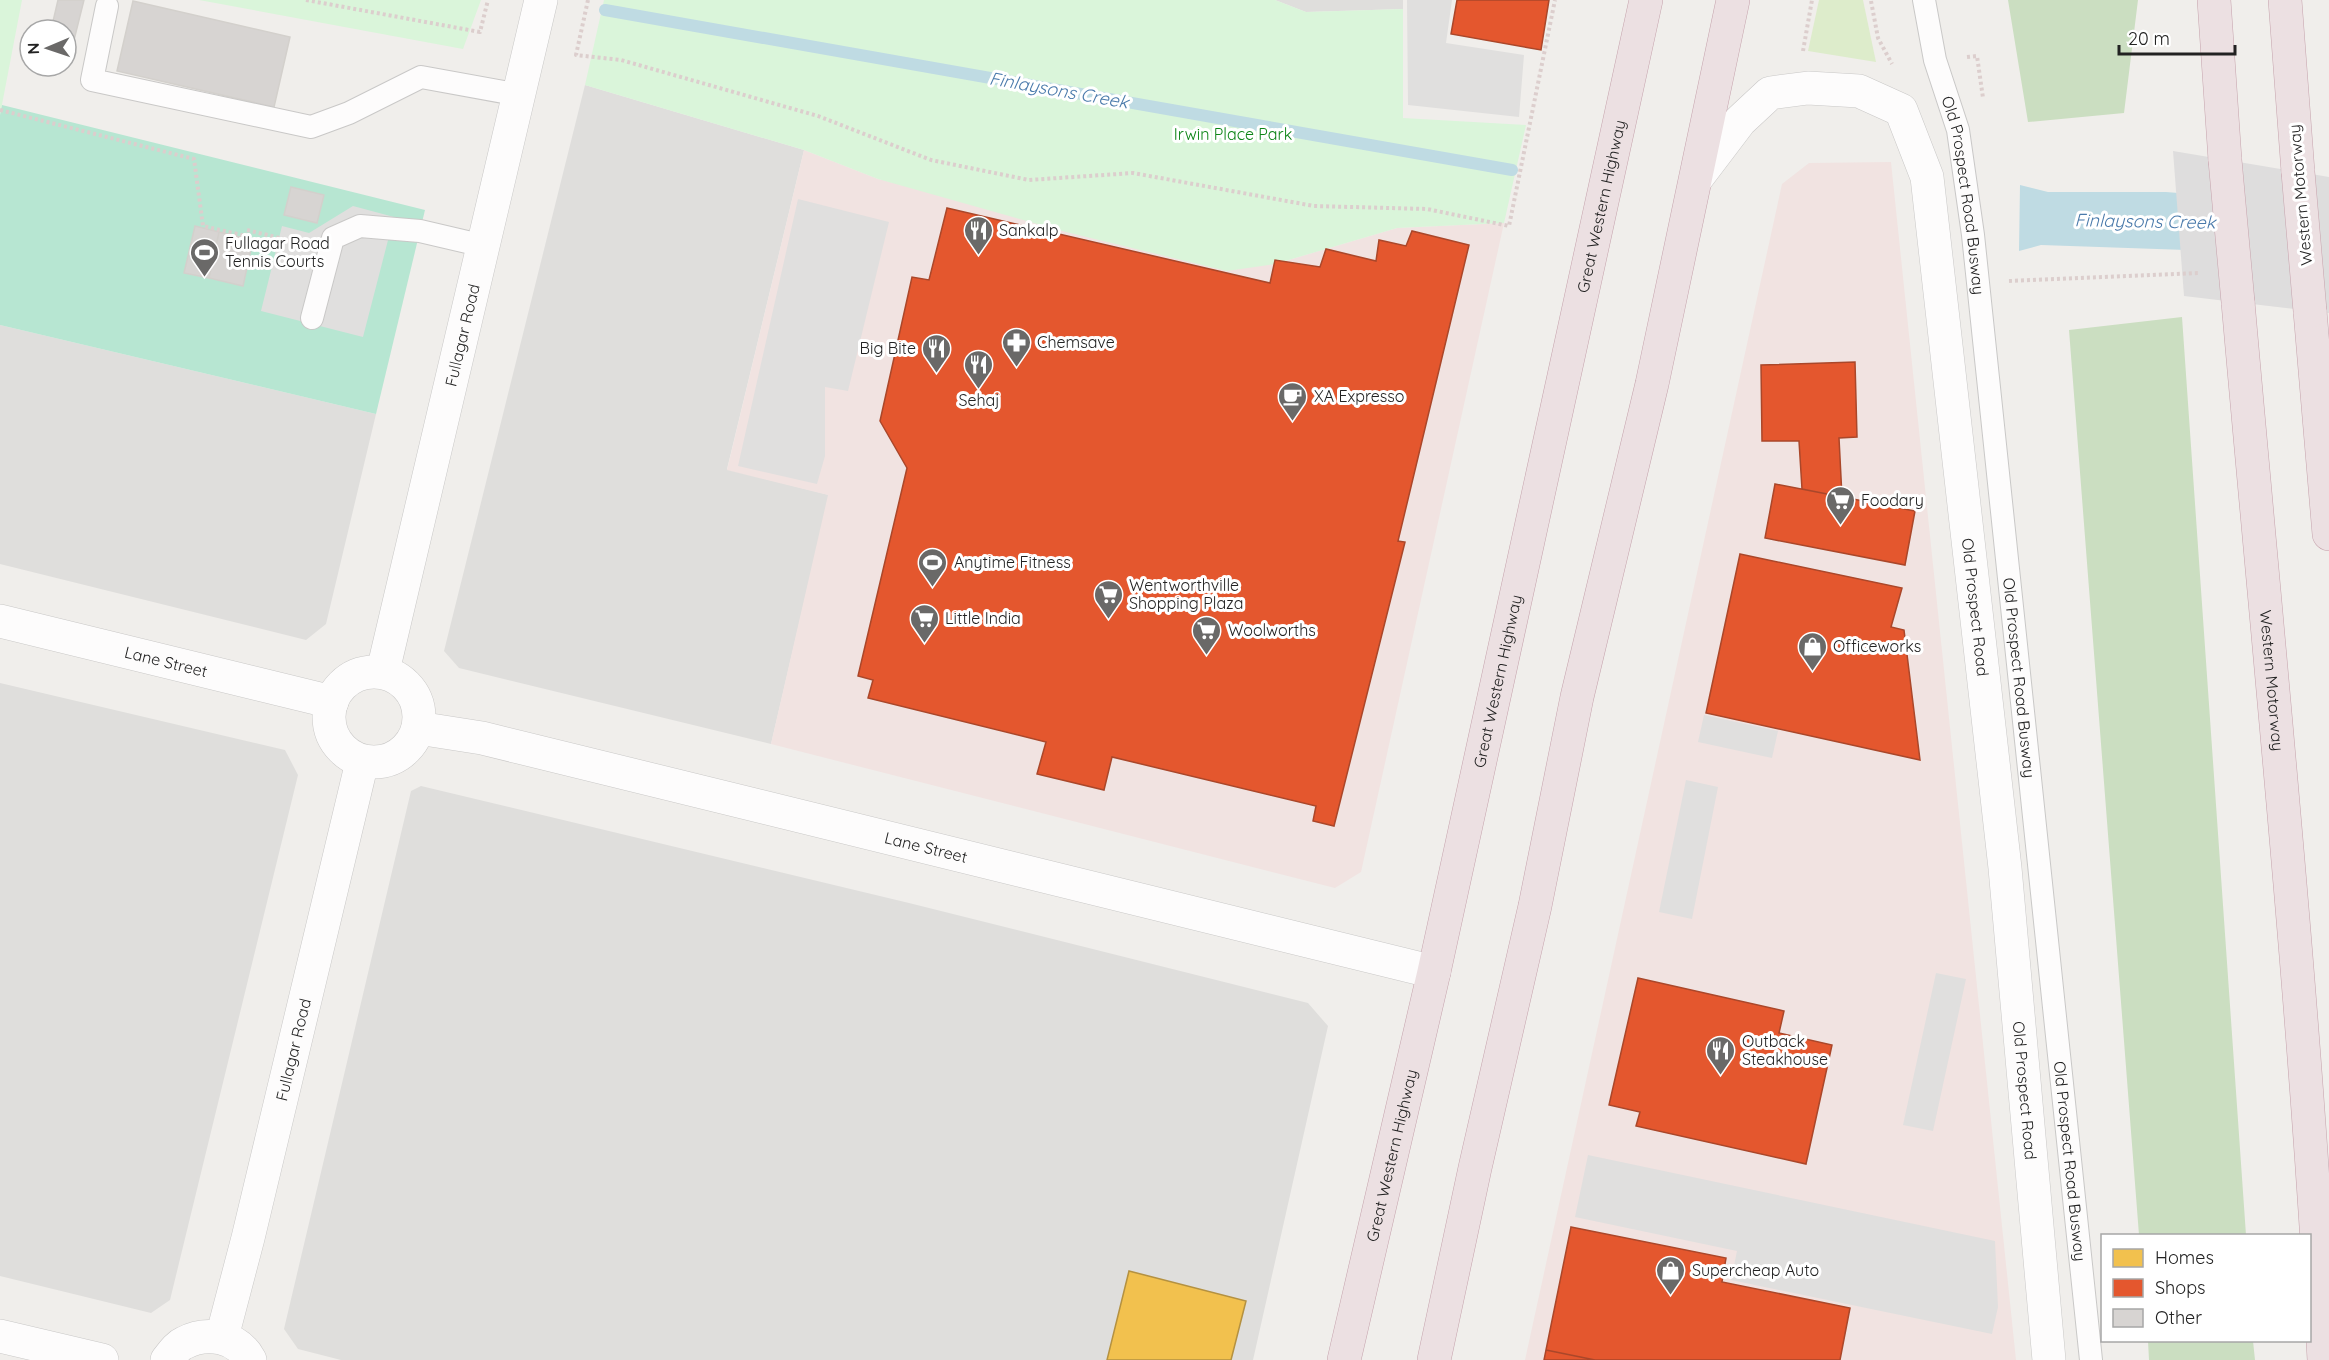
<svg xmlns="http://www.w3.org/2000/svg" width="2329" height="1360" font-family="Quicksand,sans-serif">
  <rect width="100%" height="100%" fill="#f0eeeb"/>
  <path fill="#dfdedc" d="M 1275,0 L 1403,0 L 1403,9 L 1306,12 Z
    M 585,85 L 804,150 L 727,469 L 829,495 L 771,744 L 459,668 L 444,651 Z
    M 0,325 L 376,414 L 326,624 L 306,640 L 0,564 Z
    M 0,683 L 285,750 L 298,775 L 170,1300 L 151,1313 L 0,1276 Z
    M 421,786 L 909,903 L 1308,1003 L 1328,1026 L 1253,1360 L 341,1360 L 298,1349 L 284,1329 L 411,791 Z"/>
  <path fill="#f1e3e1" d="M 804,150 L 878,179 L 1275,264 L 1397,228 L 1504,223 L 1361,872 L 1335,888 L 771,744 L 828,495 L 727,470 Z
    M 1891,162 L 2016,1360 L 1525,1360 L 1782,184 L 1809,163 Z"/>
  <path fill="#ddeccb" d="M 1819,0 L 1863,0 L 1876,62 L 1808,51 Z"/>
  <path fill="#cbdec1" d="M 2008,0 L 2138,0 L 2124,113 L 2028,122 Z
    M 2182,317 L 2246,1235 L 2139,1235 L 2069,330 Z
    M 2148,1341 L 2253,1341 L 2255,1360 L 2149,1360 Z"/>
  <path fill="#daf5da" d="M 0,0 L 22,0 L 0,115 Z
    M 199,0 L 481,0 L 463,49 Z
    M 604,0 L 1275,0 L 1306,12 L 1403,9 L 1403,118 L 1526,125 L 1504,223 L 1397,228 L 1275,264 L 1227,271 L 1066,232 L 878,179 L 804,150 L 585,85 Z"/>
  <path fill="#b7e6d2" d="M 2,105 L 425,210 L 376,414 L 0,325 L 0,115 Z"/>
  <path fill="#e0dfde" d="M 1407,0 L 1452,0 L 1446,43 L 1524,55 L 1519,117 L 1408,105 Z
    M 798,199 L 889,222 L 848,391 L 825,387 L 825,456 L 817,484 L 738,466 Z
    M 353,206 L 394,217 L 363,337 L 261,311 L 282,226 L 309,233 Z
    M 1704,715 L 1778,731 L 1772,758 L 1698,742 Z
    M 1686,780 L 1718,787 L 1692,919 L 1659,912 Z
    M 1936,973 L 1966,979 L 1933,1131 L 1903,1125 Z
    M 1588,1155 L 1995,1241 L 1998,1307 L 1992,1334 L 1731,1280 L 1737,1251 L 1575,1217 Z"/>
  <path fill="#bfdbe3" d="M 2020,185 L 2048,192 L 2166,192 L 2329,205 L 2329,255 L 2041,245 L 2019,251 Z"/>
  <path fill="#dedddd" d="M 2173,151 L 2329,177 L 2329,313 L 2184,296 Z"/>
  <path fill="#f2c14e" stroke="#b49141" stroke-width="1.5" d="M 1129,1271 L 1246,1301 L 1231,1360 L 1107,1360 Z"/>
  <path fill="#e4572e" stroke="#aa472a" stroke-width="1.5" d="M 1457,0 L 1549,0 L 1541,50 L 1451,34 Z
    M 947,208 L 1270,283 L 1275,260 L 1320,267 L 1326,249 L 1376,261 L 1379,240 L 1406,246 L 1412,231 L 1469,245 L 1398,541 L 1405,542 L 1334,826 L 1313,821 L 1316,806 L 1112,757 L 1104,790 L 1037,774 L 1046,742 L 868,698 L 873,680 L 858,676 L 907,468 L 880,421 L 912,277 L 929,280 Z
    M 1855,362 L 1857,437 L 1839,438 L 1842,497 L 1802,489 L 1799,441 L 1762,441 L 1761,365 Z
    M 1775,484 L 1915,511 L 1905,565 L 1765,538 Z
    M 1740,554 L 1902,588 L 1891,627 L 1904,630 L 1920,760 L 1706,713 Z
    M 1638,978 L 1784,1011 L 1779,1033 L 1832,1045 L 1806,1164 L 1636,1126 L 1640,1112 L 1609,1105 Z
    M 1571,1227 L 1726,1258 L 1722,1282 L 1850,1308 L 1840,1360 L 1595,1360 L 1546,1350 Z
    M 1546,1350 L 1595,1360 L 1544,1360 Z"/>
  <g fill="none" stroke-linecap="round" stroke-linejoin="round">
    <path stroke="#bfdbe3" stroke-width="12" d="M 605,10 L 1512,170"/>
  </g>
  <path fill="#d7d4d2" stroke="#d3d0cc" stroke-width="1.5" d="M 58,0 L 84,0 L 70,56 L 66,55 L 66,30 L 51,30 Z
    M 133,1 L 290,37 L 274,107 L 117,71 Z
    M 291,187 L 324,195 L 317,223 L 284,215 Z
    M 195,226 L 219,232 L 209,278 L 184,273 Z
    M 219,232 L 253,240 L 243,286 L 209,278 Z"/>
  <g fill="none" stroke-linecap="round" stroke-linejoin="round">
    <defs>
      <g id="lane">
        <path id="s1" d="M 1924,0 L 1935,60 L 1958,130 L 1973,235 L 2091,1360"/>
        <path d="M 107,6 L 92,80 L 311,127 L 349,113 L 421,77 L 520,95"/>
        <path d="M 312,318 L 333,238 L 360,226 L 420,231 L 484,246"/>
      </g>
      <g id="street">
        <path id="s2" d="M 1696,179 L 1740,121 L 1770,93 L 1808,88 L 1859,91 L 1901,110 L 1927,177 L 2005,868 L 2049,1360"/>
        <path id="s3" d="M 0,621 L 332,702"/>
        <path id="s4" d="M 383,671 L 541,0"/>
        <circle cx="374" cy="717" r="45"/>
        <path id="s5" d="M 418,728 L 482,738 L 1434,972"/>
        <path d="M 0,1336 L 102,1360"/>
        <path id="s6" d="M 222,1337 L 248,1238 L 362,762"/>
        <path d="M 167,1360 C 172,1354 177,1346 184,1343 C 207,1331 237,1336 250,1360"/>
      </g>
      <g id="highway">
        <path d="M 2214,0 L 2225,160"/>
        <path d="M 2285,0 L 2298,172"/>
        <path id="s7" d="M 2238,302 C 2269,655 2305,1007 2324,1360"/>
        <path d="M 2310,311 L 2329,534"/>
        <path id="s8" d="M 1344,1360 L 1434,972 L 1646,0"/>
        <path d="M 1434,1360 L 1475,1168 L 1535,906 L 1577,697 L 1652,384 L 1733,0"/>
      </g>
    </defs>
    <use href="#lane" stroke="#c9c8c7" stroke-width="24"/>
    <use href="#street" stroke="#c9c8c7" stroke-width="34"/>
    <use href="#highway" stroke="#c5a2ac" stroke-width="34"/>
    <path stroke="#dccecd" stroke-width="4" stroke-dasharray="3 3" stroke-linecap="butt" d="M 306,0 L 480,32 L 488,0
      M 588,0 L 576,55 L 621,60 L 818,116 L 931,160 L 1029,180 L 1133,173 L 1314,206 L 1427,209 L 1509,226 L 1555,0
      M 1871,1 L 1878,38 L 1892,64
      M 1803,51 L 1812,0
      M 1967,57 L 1977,56 L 1983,98
      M 0,110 L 194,159 L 203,226 L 246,236 L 247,230 L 300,243
      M 2009,281 L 2199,273"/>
    <use href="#lane" stroke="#fdfcfc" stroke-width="22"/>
    <use href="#street" stroke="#fdfcfc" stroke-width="33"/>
    <use href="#highway" stroke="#ece0e2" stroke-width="33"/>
    <defs>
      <path id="highway-bridge" d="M 2225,160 L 2238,302
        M 2298,172 L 2310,311"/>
    </defs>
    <use href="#highway-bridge" stroke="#c5a2ac" stroke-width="34" stroke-linecap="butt"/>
    <use href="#highway-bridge" stroke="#ece0e2" stroke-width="33"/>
  </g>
  <defs>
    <symbol id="restaurant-pin" viewBox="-11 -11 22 30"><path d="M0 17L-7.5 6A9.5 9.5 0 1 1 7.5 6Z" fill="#6a6968" stroke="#fff"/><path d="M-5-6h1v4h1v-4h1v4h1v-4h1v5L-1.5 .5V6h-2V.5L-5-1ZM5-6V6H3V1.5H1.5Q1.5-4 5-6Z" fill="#fff"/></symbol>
    <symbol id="stadium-pin" viewBox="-11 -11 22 30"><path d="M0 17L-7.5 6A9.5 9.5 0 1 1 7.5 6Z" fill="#6a6968" stroke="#fff"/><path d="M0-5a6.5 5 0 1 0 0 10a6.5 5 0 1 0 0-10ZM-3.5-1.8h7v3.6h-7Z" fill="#fff"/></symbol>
    <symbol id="pharmacy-pin" viewBox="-11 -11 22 30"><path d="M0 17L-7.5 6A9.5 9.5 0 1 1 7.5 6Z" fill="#6a6968" stroke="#fff"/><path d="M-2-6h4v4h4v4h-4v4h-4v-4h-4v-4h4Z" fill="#fff"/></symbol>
    <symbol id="cafe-pin" viewBox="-11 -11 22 30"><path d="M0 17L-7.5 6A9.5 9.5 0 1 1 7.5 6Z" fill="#6a6968" stroke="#fff"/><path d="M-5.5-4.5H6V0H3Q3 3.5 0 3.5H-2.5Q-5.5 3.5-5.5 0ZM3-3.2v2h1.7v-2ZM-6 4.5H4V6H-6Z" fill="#fff"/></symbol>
    <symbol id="supermarket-pin" viewBox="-11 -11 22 30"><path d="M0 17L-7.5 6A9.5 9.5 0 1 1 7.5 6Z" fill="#6a6968" stroke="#fff"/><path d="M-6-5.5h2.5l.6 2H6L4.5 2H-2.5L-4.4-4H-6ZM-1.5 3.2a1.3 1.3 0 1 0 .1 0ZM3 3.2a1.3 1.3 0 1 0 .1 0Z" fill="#fff"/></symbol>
    <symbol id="shop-pin" viewBox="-11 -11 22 30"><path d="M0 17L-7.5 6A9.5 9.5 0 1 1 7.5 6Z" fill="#6a6968" stroke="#fff"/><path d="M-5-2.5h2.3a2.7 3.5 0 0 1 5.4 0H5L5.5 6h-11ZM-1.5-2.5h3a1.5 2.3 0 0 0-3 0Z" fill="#fff"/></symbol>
  </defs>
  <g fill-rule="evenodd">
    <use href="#restaurant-pin" x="962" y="214" width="33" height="45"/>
    <use href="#stadium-pin" x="188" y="236" width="33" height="45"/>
    <use href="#pharmacy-pin" x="1000" y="326" width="33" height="45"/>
    <use href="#restaurant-pin" x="920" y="332" width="33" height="45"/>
    <use href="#restaurant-pin" x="962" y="348" width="33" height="45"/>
    <use href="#cafe-pin" x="1276" y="380" width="33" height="45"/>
    <use href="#supermarket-pin" x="1824" y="484" width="33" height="45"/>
    <use href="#stadium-pin" x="916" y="546" width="33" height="45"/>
    <use href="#supermarket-pin" x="1092" y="578" width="33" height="45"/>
    <use href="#supermarket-pin" x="908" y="602" width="33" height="45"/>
    <use href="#supermarket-pin" x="1190" y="614" width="33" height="45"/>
    <use href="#shop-pin" x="1796" y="630" width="33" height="45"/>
    <use href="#restaurant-pin" x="1704" y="1034" width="33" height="45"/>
    <use href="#shop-pin" x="1654" y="1254" width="33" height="45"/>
  </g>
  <g text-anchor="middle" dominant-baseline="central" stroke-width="6" stroke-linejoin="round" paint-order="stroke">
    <g font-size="16" fill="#0c8416" stroke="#fff">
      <text x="1233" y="134">Irwin Place Park</text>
    </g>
    <g font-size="16" fill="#222" stroke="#fff">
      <text transform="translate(2300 195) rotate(-95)">Western Motorway</text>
      <text stroke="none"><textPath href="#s1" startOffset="200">Old Prospect Road Busway</textPath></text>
      <text stroke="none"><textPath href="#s8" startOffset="1182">Great Western Highway</textPath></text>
      <text stroke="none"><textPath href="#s4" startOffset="345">Fullagar Road</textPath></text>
      <text stroke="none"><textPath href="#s2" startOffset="754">Old Prospect Road</textPath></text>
      <text stroke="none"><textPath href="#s3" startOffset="171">Lane Street</textPath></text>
      <text stroke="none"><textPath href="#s1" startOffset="686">Old Prospect Road Busway</textPath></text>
      <text stroke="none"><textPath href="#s7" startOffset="380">Western Motorway</textPath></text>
      <text stroke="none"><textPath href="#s8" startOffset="696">Great Western Highway</textPath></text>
      <text stroke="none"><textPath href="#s5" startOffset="522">Lane Street</textPath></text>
      <text stroke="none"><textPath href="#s6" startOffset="296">Fullagar Road</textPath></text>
      <text stroke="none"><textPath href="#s2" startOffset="1240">Old Prospect Road</textPath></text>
      <text stroke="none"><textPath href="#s8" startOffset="210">Great Western Highway</textPath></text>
      <text stroke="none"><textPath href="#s1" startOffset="1172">Old Prospect Road Busway</textPath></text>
    </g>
    <g font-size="16" fill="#222" stroke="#fff" text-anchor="start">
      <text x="999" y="230">Sankalp</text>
      <text x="225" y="243">Fullagar Road<tspan x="225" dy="18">Tennis Courts</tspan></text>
      <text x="1037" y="342">Chemsave</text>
      <text x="916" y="348" text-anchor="end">Big Bite</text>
      <text x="1314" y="396">XA Expresso</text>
      <text x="979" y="400" text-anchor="middle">Sehaj</text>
      <text x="1861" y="500">Foodary</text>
      <text x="954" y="562">Anytime Fitness</text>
      <text x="1129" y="585">Wentworthville<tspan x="1129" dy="18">Shopping Plaza</tspan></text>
      <text x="945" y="618">Little India</text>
      <text x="1228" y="630">Woolworths</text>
      <text x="1833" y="646">Officeworks</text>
      <text x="1742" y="1041">Outback<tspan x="1742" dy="18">Steakhouse</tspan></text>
      <text x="1692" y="1270">Supercheap Auto</text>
    </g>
    <g font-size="18" font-style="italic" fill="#4a7aab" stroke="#fff">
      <text transform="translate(1059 90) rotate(10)">Finlaysons Creek</text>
      <text transform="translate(2145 221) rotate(1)">Finlaysons Creek</text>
    </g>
  </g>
  <rect x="2101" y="1234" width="210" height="108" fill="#ffffff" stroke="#a7a7a7" stroke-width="1.5"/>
  <rect x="2113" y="1249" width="30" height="18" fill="#f2c14e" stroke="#a7a7a7" stroke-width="1.5"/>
  <text x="2155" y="1264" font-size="18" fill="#222222">Homes</text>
  <rect x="2113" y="1279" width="30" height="18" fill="#e4572e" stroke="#a7a7a7" stroke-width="1.5"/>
  <text x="2155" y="1294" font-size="18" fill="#222222">Shops</text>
  <rect x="2113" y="1309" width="30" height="18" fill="#d7d4d2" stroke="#a7a7a7" stroke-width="1.5"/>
  <text x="2155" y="1324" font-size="18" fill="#222222">Other</text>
  <g transform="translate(48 48) rotate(268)"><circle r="28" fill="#ffffff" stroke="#a7a7a7" stroke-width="1.5"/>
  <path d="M0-4.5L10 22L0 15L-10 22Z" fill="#6a6968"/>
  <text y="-9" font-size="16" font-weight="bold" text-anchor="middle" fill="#222222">N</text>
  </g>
  <path d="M2119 45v9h116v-9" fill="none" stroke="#222222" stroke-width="3"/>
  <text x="2128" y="45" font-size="18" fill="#222222" stroke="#ffffff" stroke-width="4.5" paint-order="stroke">20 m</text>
</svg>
